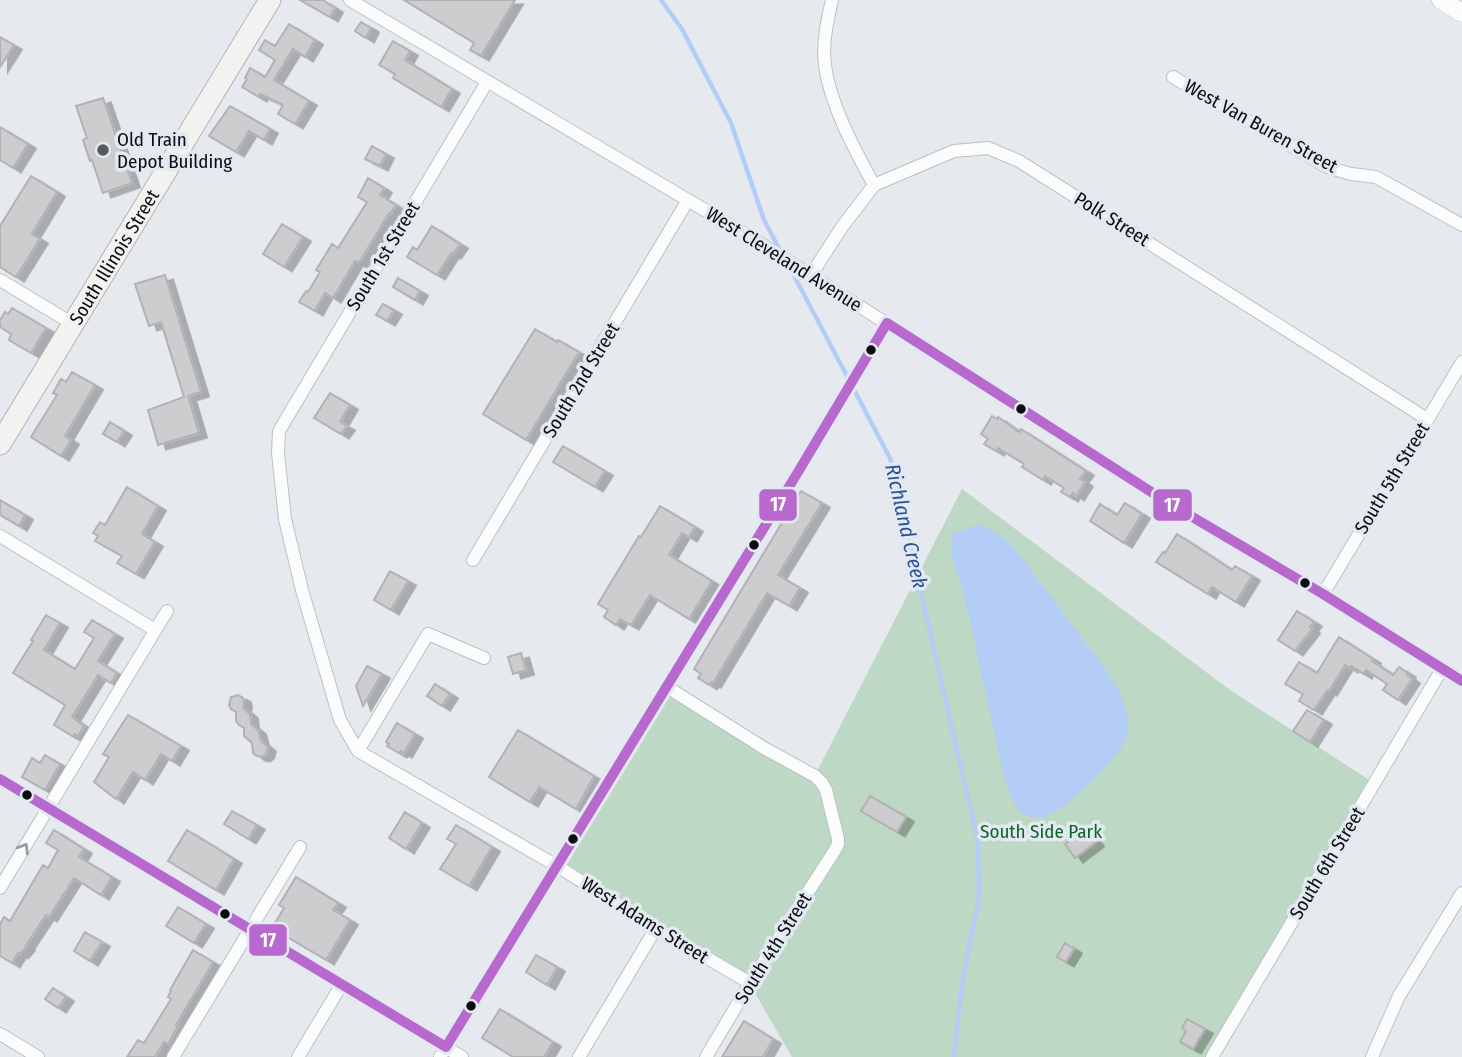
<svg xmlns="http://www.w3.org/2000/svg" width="1462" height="1057" font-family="'Fira Sans Condensed',sans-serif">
  <defs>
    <filter id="shadow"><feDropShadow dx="8" dy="4.5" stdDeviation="0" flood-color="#0004"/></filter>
  </defs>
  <rect width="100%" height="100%" fill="#e6eaee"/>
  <path fill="#bdd8c4" d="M 962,489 L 1230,690 L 1374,783 L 1208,1057 L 792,1057 L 749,983 L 561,869 L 667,687 L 815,775 Z"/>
  <path fill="#b4cdf6" d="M 976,525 C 995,529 1005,538 1018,553 C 1037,578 1057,604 1076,630 C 1096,657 1124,687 1128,721 C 1129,727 1128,737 1125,742 C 1117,759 1062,813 1044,817 C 1036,819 1030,818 1024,814 C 1013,808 1008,788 1004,777 L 965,599 L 951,555 L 952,534 Z"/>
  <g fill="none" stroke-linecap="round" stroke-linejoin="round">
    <path stroke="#b4cdf6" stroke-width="4.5" d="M 661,0 L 682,29 L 731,123 L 764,220 L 781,252
      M 789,266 L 890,458 L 978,841 L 979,897 L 962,983 L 954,1057"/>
  </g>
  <path fill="#cdcdd0" stroke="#b2b2b5" stroke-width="2" filter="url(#shadow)" d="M 300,0 L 323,0 L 335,8 L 330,17 Z
    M 404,0 L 515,0 L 481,56 L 470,50 L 474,43 Z
    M 361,22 L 371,28 L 366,38 L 355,31 Z
    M 289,24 L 315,40 L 305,57 L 293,49 L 274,80 L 309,101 L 295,124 L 278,114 L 283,105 L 260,94 L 259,97 L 242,87 L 247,79 L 245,78 L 250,68 L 265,77 L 275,60 L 259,50 L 265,40 L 275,46 Z
    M 0,37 L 14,45 L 0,67 Z
    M 393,41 L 410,51 L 405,60 L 452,89 L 441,107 L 393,78 L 395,74 L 379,65 Z
    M 103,98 L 132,183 L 103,193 L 92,160 L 90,161 L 83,140 L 87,138 L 76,106 Z
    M 230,106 L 270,129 L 264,140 L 249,131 L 236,152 L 209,136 Z
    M 0,127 L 28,144 L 13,168 L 0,160 Z
    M 372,146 L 386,154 L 380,166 L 365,159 Z
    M 31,176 L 57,192 L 32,234 L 40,239 L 16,277 L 0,267 L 0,226 Z
    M 368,178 L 384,188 L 380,195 L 396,205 L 390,214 L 389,213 L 359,263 L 355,261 L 333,298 L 325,293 L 315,311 L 299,302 L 306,291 L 308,292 L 320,272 L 316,270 L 332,244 L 338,248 L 367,202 L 358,197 Z
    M 282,224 L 303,237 L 284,267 L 263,254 Z
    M 432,226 L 460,244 L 453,254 L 451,253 L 437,275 L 407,257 L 413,247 L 417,250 Z
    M 165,275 L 201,392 L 188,396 L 199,433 L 158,445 L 148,410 L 184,397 L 161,322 L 149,326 L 135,284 Z
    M 398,278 L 420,291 L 415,300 L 393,287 Z
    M 383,304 L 394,310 L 387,321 L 376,315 Z
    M 12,308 L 46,328 L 31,353 L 9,340 L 11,334 L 0,327 L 0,320 L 5,312 L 8,314 Z
    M 535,329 L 557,342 L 558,340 L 579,352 L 526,440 L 483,414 Z
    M 72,372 L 95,385 L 65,436 L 71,440 L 61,456 L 31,437 L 57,395 L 53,393 L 61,379 L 66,382 Z
    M 330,393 L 350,405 L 340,422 L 347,426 L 341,434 L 314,418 Z
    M 992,416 L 997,419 L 998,417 L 1019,432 L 1021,429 L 1086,471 L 1080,479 L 1085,482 L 1076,496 L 1073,493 L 1070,497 L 1061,492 L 1064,488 L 1045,476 L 1043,480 L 1022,467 L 1024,464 L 998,448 L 996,451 L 984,444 L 988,439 L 981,434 Z
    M 110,422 L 124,431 L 117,442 L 103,434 Z
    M 563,446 L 605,471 L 595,487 L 553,462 Z
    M 127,487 L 158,506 L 142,534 L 155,542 L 136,574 L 117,563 L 122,556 L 95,541 L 98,536 L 93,533 L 100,522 L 105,525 Z
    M 801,491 L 822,503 L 778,575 L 800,588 L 789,606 L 767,593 L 713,683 L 711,682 L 709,685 L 698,678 L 701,674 L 694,669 Z
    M 0,500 L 25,515 L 19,526 L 0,515 Z
    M 1125,503 L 1142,514 L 1124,543 L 1090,521 L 1100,504 L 1117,515 Z
    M 660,506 L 695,527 L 689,537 L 682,533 L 669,555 L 712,581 L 689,619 L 650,595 L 631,625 L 620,619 L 616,625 L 604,617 L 608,610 L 598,604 L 639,536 L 641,537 Z
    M 1177,534 L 1232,570 L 1235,566 L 1252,576 L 1236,602 L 1212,587 L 1208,594 L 1156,562 L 1163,552 L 1165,553 Z
    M 390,571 L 408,581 L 391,610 L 374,600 Z
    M 1297,611 L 1314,622 L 1310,627 L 1312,629 L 1295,651 L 1278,640 Z
    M 46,615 L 60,623 L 44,650 L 75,669 L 94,638 L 84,632 L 92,620 L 115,634 L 98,661 L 117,673 L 111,683 L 98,675 L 72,717 L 84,726 L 78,736 L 75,734 L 74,737 L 54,725 L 65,705 L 13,673 L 33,641 L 31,640 Z
    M 1339,637 L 1373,659 L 1372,661 L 1393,675 L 1399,667 L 1408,673 L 1407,675 L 1412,679 L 1398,700 L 1383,690 L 1387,684 L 1366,670 L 1364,674 L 1351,666 L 1350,668 L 1345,665 L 1329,691 L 1327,690 L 1314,710 L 1299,701 L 1303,694 L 1285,684 L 1299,662 L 1317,673 Z
    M 521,653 L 526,670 L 513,674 L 508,657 Z
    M 367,666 L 382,674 L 363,706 L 356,686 Z
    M 435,684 L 450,694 L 442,706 L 427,696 Z
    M 238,695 L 243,698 L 244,703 L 243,708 L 250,714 L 251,724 L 258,730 L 261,741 L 268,747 L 266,754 L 262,757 L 257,756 L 253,753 L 252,743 L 244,736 L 244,728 L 239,725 L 236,721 L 236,712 L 231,709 L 229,705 L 231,697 Z
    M 1307,710 L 1324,720 L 1310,742 L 1293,731 Z
    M 128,715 L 181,746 L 172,761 L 161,754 L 145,780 L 133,772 L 116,799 L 94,782 L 109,757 L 103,754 Z
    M 397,723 L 415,734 L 404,753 L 401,751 L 399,753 L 387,746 L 389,744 L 386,742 Z
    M 518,730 L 594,776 L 576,809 L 539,787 L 530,802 L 489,777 Z
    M 45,755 L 60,764 L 45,790 L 22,777 L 32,758 L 40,763 Z
    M 870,796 L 906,817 L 897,832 L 861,811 Z
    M 232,811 L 257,825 L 248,839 L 224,824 Z
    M 405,812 L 422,823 L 406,849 L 389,838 Z
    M 456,825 L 492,847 L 469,886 L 440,869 L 456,844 L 447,839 Z
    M 1086,829 L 1096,842 L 1075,858 L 1065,844 Z
    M 54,830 L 84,849 L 79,857 L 112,877 L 101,895 L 74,878 L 49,917 L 46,915 L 26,945 L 27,946 L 20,954 L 18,953 L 12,963 L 0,956 L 0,924 L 4,917 L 10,921 L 43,865 L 48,868 L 58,850 L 46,843 Z
    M 187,830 L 234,859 L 216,890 L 168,861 Z
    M 296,877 L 338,903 L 333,910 L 350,920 L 326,960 L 272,928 L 284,908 L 279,905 Z
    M 178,907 L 206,924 L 194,943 L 166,926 Z
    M 85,932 L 102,942 L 90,961 L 74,951 Z
    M 1065,943 L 1074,949 L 1066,962 L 1057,957 Z
    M 193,950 L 213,962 L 176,1025 L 178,1026 L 168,1044 L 164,1042 L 155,1057 L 127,1057 L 138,1040 L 144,1043 L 171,999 L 168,997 L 171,991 L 170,990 Z
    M 536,955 L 557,967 L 547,985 L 526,972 Z
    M 53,988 L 66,997 L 58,1008 L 45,999 Z
    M 500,1009 L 553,1042 L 544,1057 L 513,1057 L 482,1038 Z
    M 1187,1019 L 1205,1029 L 1193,1049 L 1180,1042 L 1186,1031 L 1182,1028 Z
    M 744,1021 L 773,1039 L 763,1057 L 722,1057 Z"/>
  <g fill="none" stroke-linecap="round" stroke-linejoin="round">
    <defs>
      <path id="street" d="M 350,0 L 752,238 L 1167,502 L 1323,594 L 1462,681
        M 832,0 C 827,20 822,44 825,65 C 830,104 855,151 874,185
        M 1173,77 L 1327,167 L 1351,174 L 1376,177 L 1462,225
        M 487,82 L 279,431 L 278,453 L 285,519 L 302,590 L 340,720 L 358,751 L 557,866 L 656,928 L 750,983
        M 811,275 L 842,227 L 874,185 L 954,151 L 988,148 L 1019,161 L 1427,419
        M 0,280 L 73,324
        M 0,536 L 155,630
        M 473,560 L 688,200
        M 1323,594 L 1462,362
        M 667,687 L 764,748 L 815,776 L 822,783 L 826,790 L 838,839 L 838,844 L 835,850 L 750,983 L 706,1057
        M 358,751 L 428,634 L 484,658
        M 0,779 L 462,1057
        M 0,888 L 167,611
        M 0,1034 L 38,1057
        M 173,1057 L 300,847
        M 298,1057 L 342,984
        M 440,1057 L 798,472 L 887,323
        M 579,1057 L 656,928
        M 1212,1057 L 1442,669
        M 1372,1057 L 1399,996 L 1462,893"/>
      <path id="secondary" d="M 1441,0 L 1462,13"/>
      <g id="primary">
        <path id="s1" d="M 0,444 L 270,0"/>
      </g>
    </defs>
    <use href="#street" stroke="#bdc0c3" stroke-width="14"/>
    <use href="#secondary" stroke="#bdc0c3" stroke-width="19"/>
    <use href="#primary" stroke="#b8b3b5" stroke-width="23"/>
    <use href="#street" stroke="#fbfcfc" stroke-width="12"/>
    <use href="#secondary" stroke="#fbfcfc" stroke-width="18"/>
    <use href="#primary" stroke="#f4f1f1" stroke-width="21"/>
    <defs>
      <path id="bus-1" d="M 887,323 L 1167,502 L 1323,594 L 1462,681
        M 0,779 L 446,1047
        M 446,1047 L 798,472 L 887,323"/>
    </defs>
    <use href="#bus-1" stroke="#e3e9f1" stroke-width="16"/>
    <use href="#bus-1" stroke="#b869cd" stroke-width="10"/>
  </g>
  <defs><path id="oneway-chevron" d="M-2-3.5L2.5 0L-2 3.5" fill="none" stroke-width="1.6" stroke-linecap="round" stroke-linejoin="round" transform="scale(1.75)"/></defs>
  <use stroke="#9b9c9e" href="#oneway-chevron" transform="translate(24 848) rotate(-59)"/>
  <circle fill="#585a5e" stroke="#e3e9f1" stroke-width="2.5" cx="103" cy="150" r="7"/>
  <g fill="#0b0d10" stroke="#e3e9f1" stroke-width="2.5">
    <circle cx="871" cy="350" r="6"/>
    <circle cx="1021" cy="409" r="6"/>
    <circle cx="754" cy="545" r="6"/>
    <circle cx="1305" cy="583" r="6"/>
    <circle cx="27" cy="795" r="6"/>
    <circle cx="573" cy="839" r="6"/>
    <circle cx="225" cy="914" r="6"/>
    <circle cx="471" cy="1006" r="6"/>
  </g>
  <g text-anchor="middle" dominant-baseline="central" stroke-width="7" stroke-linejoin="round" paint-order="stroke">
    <g font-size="19" fill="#0b0d10" stroke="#e3e9f1">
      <text transform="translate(1261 126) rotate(29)">West Van Buren Street</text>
      <text transform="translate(1112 219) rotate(32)">Polk Street</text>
      <text transform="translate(383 256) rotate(-59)">South 1st Street</text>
      <text stroke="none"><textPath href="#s1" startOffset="219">South Illinois Street</textPath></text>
      <text transform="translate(784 259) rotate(32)">West Cleveland Avenue</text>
      <text transform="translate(581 380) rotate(-59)">South 2nd Street</text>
      <text transform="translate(1392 478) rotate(-59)">South 5th Street</text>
      <text transform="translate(1327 863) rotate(-59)">South 6th Street</text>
      <text transform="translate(645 920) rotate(32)">West Adams Street</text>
      <text transform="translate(773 948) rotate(-58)">South 4th Street</text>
    </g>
    <g font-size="19" fill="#0b0d10" stroke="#e3e9f1" text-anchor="start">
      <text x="117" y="139">Old Train<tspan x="117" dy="22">Depot Building</tspan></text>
    </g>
    <g font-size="19" fill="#106428" stroke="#e3e9f1">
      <text x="1041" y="831">South Side Park</text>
    </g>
    <g font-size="21" font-style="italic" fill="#2b5296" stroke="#e3e9f1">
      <text transform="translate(906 526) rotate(77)">Richland Creek</text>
    </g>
  </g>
  <g stroke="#e3e9f1" stroke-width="2.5">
    <rect x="758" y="488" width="40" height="34" rx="7" fill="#b869cd"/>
    <rect x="1152" y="488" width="41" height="34" rx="7" fill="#b869cd"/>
    <rect x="248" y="923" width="40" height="34" rx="7" fill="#b869cd"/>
  </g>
  <g font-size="19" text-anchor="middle" font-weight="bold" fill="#fff">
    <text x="778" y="511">17</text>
    <text x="1172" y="512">17</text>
    <text x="268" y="947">17</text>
  </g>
</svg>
